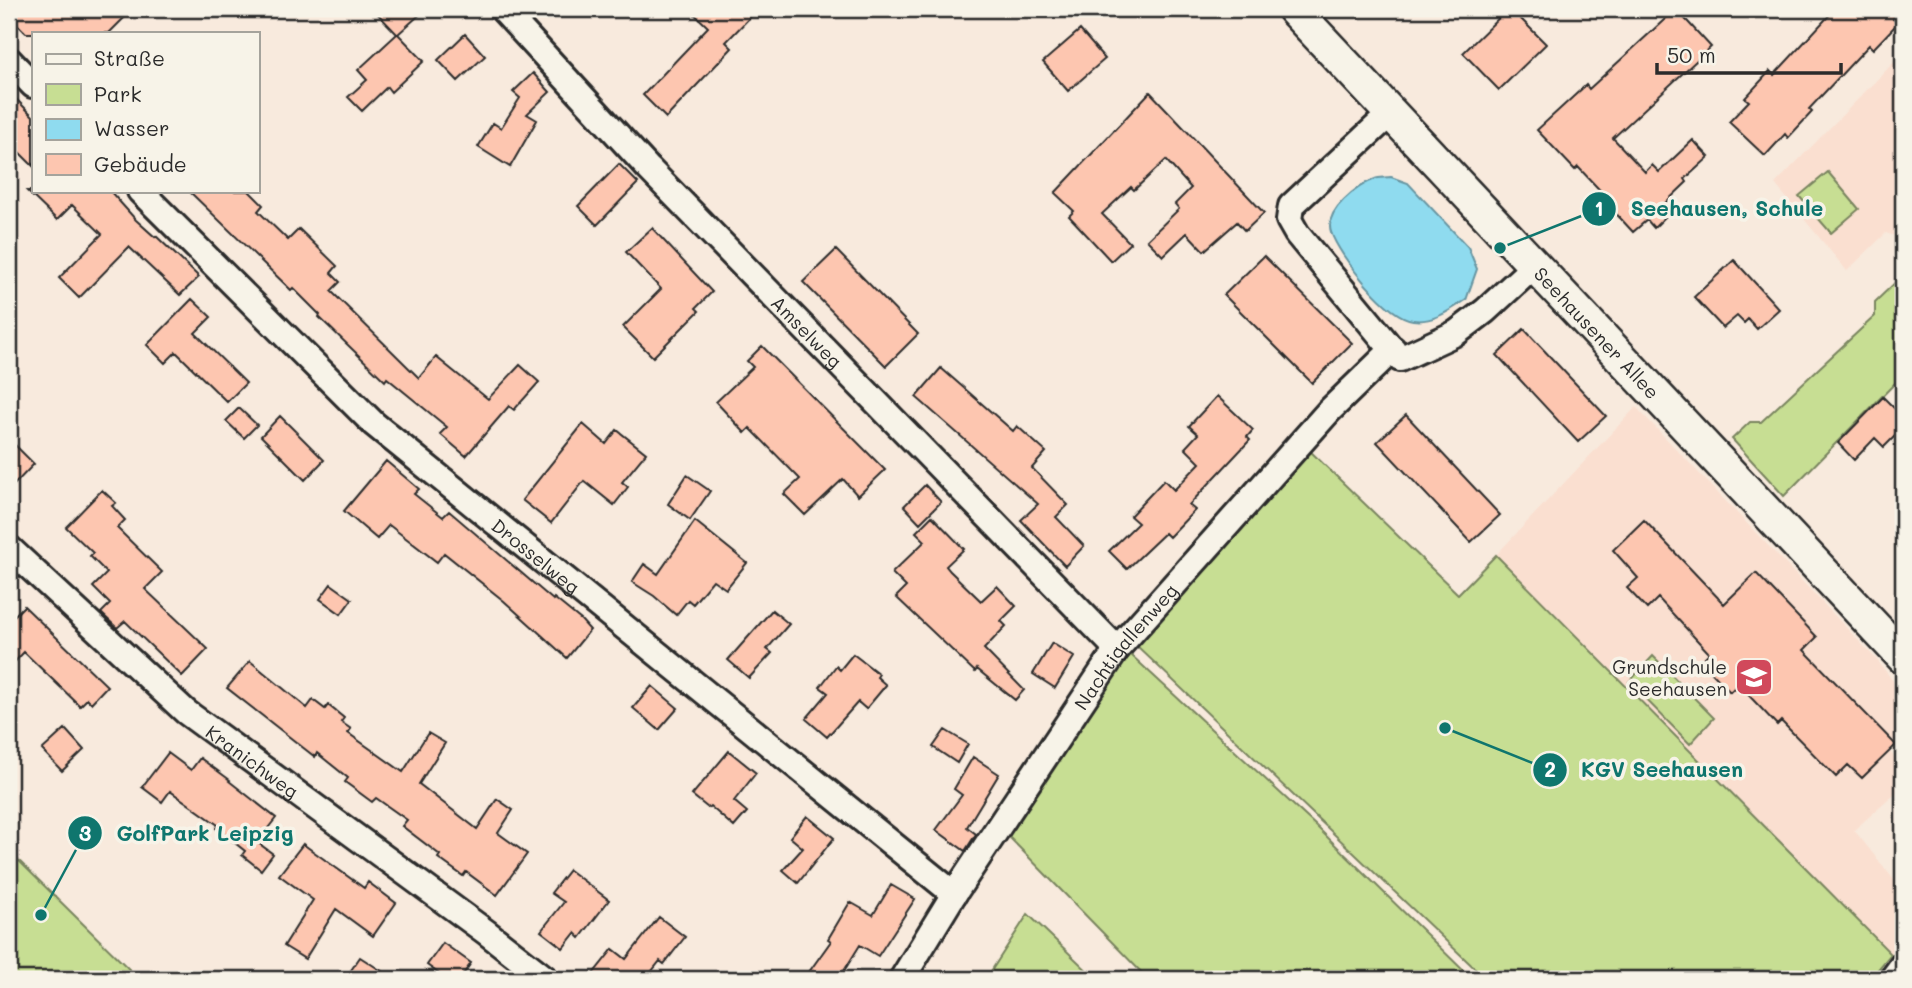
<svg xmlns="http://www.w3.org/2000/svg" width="1912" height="988" font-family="Mali,sans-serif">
  <rect width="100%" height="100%" fill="#f8eadd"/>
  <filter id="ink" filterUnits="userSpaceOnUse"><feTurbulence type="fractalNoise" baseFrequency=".0143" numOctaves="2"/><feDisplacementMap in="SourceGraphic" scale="14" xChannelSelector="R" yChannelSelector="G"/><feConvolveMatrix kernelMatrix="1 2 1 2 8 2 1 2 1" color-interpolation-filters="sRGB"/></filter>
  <g filter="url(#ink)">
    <path fill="#fadfd0" d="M 1903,53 L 1903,239 L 1886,233 L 1847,271 L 1775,184 Z
      M 1636,407 L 1877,660 L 1903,694 L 1903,738 L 1890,752 L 1903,767 L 1903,787 L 1854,830 L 1903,891 L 1903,938 L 1891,954 L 1496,555 Z"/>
    <path fill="#c7de93" stroke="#79845f" stroke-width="2" d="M 1828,172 L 1859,209 L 1831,233 L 1799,196 Z
      M 1903,275 L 1903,375 L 1784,496 L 1732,439 L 1750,422 L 1761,422 L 1875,316 L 1875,302 Z
      M 1308,449 L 1458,594 L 1496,555 L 1891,954 L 1870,979 L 1486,979 L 1137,646 Z
      M 1130,654 L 1316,826 L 1472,979 L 1148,979 L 1007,835 Z
      M 1653,656 L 1714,718 L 1690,744 L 1629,682 Z
      M 9,851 L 139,979 L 9,979 Z
      M 1028,914 L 1096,979 L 986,979 Z"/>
    <path fill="#8fdbef" stroke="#6795a1" stroke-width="2" d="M 1391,177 L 1408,183 L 1468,247 L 1477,269 L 1466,300 C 1450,310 1434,323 1413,320 C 1387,317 1339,256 1331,232 C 1324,210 1357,186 1375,179 C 1379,177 1386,178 1391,177 Z"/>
    <path fill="#fdc6b0" stroke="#2b2b2b" stroke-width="2" d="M 9,9 L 133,9 L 109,33 L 26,33 L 9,16 Z
      M 373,9 L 426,9 L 398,34 L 424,61 L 391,92 L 387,87 L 362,111 L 348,97 L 367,80 L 358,70 L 397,34 Z
      M 689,9 L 758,9 L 726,42 L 732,48 L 666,118 L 643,95 L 708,27 Z
      M 1508,9 L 1511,9 L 1546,44 L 1499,90 L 1463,53 Z
      M 1676,9 L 1711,47 L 1613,138 L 1645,172 L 1652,165 L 1659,172 L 1693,140 L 1709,157 L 1685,179 L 1687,182 L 1662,206 L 1669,213 L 1654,228 L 1647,220 L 1633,232 L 1609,206 L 1612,203 L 1578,167 L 1575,170 L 1537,130 L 1586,85 L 1589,89 Z
      M 1835,9 L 1903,9 L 1893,19 L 1898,23 L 1873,49 L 1869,45 L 1809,109 L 1812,112 L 1788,138 L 1785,134 L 1765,156 L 1729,122 L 1749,101 L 1745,98 L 1770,71 L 1774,75 Z
      M 1080,30 L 1105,59 L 1068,91 L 1043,62 Z
      M 465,34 L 485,56 L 458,81 L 438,60 Z
      M 533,73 L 550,92 L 527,114 L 537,120 L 510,167 L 478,147 L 493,123 L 501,128 L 520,98 L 513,92 Z
      M 9,92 L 33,116 L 33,166 L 9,142 Z
      M 1150,92 L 1264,213 L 1245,231 L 1237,222 L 1204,251 L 1187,233 L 1163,256 L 1147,240 L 1179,209 L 1175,204 L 1191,188 L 1166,160 L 1134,190 L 1131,187 L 1102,214 L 1130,243 L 1111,261 L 1069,216 L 1074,211 L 1055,193 Z
      M 619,164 L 638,183 L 597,225 L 578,206 Z
      M 27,191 L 110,191 L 136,220 L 155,237 L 156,236 L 199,277 L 180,295 L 129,247 L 79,298 L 59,278 L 102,234 L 72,205 L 57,220 Z
      M 189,191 L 249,191 L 263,205 L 258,211 L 288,240 L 299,229 L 337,266 L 331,273 L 340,282 L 331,291 L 419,378 L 436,357 L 488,399 L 520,365 L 539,382 L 514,410 L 509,406 L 466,456 L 440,434 L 447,427 L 387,378 L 385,381 L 319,317 L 320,315 L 293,288 L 291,290 Z
      M 652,228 L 712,292 L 696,308 L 699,311 L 653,357 L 623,327 L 661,289 L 626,252 Z
      M 836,250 L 918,334 L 886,366 L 803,282 Z
      M 1264,256 L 1352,343 L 1312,383 L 1224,295 Z
      M 1734,260 L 1779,309 L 1757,329 L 1748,319 L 1744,323 L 1737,316 L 1723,328 L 1694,297 Z
      M 192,299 L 211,317 L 195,333 L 246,383 L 227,402 L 176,352 L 165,363 L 147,345 Z
      M 1524,329 L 1606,416 L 1578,442 L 1497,355 Z
      M 762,346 L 885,470 L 858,496 L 843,479 L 805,515 L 784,494 L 800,479 L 750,428 L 745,433 L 716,402 L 753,367 L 747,361 Z
      M 941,368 L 1013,431 L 1017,426 L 1046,452 L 1032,468 L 1068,505 L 1056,517 L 1084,546 L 1065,566 L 1021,520 L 1038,504 L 916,397 Z
      M 1217,396 L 1253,430 L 1247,437 L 1250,440 L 1189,505 L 1195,510 L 1169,537 L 1165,533 L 1127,569 L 1109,551 L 1138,523 L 1130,516 L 1164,480 L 1174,490 L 1200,463 L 1185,448 L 1198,434 L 1189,426 Z
      M 1883,397 L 1903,417 L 1903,428 L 1884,447 L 1875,438 L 1854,460 L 1838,443 Z
      M 239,408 L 257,425 L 244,438 L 226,421 Z
      M 1406,415 L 1500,515 L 1471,542 L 1377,442 Z
      M 280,416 L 324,460 L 305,480 L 261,436 Z
      M 583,424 L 606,444 L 617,430 L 646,453 L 622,482 L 628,487 L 614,505 L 584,481 L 551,523 L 522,500 Z
      M 9,439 L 34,464 L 9,490 Z
      M 386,461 L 419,489 L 414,494 L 443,517 L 449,511 L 553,600 L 554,598 L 581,620 L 590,630 L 567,658 L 504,601 L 444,553 L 437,562 L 389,525 L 377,539 L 344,511 Z
      M 687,475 L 710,491 L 690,520 L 668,504 Z
      M 925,485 L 941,502 L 920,523 L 904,506 Z
      M 102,490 L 116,503 L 112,506 L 125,520 L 117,528 L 162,572 L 145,589 L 208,649 L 182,676 L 125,621 L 117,628 L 101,613 L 110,604 L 93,587 L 107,573 L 90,556 L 93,553 L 66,527 Z
      M 932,516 L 964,549 L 946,566 L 950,571 L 981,601 L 997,586 L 1016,606 L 1001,621 L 1006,626 L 984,649 L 1024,690 L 1015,700 L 977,669 L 975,672 L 896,597 L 906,587 L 892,573 L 925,541 L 916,532 Z
      M 1644,520 L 1724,604 L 1756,573 L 1817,637 L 1804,650 L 1896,745 L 1862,778 L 1848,765 L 1836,777 L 1781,721 L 1777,725 L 1738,684 L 1730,692 L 1701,661 L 1709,653 L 1658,598 L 1647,609 L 1627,588 L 1638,578 L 1613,550 Z
      M 695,521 L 747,563 L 726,589 L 713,580 L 693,604 L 688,600 L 676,615 L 654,596 L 632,582 L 644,564 L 658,574 Z
      M 331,584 L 352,599 L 341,614 L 320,599 Z
      M 24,606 L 107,686 L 91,703 L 87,699 L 80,706 L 24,652 L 9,668 L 9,621 Z
      M 772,610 L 789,624 L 767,649 L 772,653 L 749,678 L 728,660 Z
      M 1052,643 L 1074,657 L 1055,688 L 1033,674 Z
      M 853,654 L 879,674 L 877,677 L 886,685 L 866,709 L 858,702 L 827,737 L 806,719 L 828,693 L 820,687 L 836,666 L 840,670 Z
      M 250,661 L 307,708 L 313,700 L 325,709 L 328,705 L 344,718 L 341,722 L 351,729 L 348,733 L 403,772 L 428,733 L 445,743 L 419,784 L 477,829 L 497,799 L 513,810 L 498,833 L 527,854 L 497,895 L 466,872 L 463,876 L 438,858 L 440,855 L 402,826 L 407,820 L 376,798 L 372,802 L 345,782 L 348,778 L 317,753 L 315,757 L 227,688 Z
      M 652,686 L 678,708 L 659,730 L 633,708 Z
      M 65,729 L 84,750 L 62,771 L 42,750 Z
      M 945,730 L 968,744 L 957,763 L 933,747 Z
      M 729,751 L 756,773 L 734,801 L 747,812 L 734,827 L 710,806 L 708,808 L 692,795 Z
      M 168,753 L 191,770 L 200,758 L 230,780 L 229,781 L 276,818 L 257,842 L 273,854 L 261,870 L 242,855 L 245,851 L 216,828 L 218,825 L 170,791 L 162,802 L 142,787 Z
      M 973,757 L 999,774 L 967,827 L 976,834 L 965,851 L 936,830 L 962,795 L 954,789 Z
      M 807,816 L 834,838 L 798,883 L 783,870 L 803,848 L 790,837 Z
      M 303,844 L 364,888 L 368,882 L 396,903 L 373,936 L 336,909 L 305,959 L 284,946 L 313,900 L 279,875 Z
      M 569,870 L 609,900 L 580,938 L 575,933 L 563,948 L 541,931 L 564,902 L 551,893 Z
      M 891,885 L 915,899 L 878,956 L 860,945 L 839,979 L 804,979 L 831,941 L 828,939 L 850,902 L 873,915 Z
      M 659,917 L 685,937 L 664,964 L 660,961 L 648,976 L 652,979 L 589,979 L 613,949 L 626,959 Z
      M 443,943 L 471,963 L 460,979 L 446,979 L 427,965 Z
      M 360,957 L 394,979 L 345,979 Z"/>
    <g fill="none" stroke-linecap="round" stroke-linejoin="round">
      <defs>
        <g id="minor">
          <path id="s1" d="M 502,9 L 649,169 L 1117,649"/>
          <path d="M 9,60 L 33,85"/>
          <path d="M 1391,113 L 1291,206 L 1289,220 L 1297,234 L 1400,359 L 1456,333 L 1485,311 L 1534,266"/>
          <path id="s2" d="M 140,191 L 374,424 L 954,894"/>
          <path id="s3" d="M 9,548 L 186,712 L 486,932 L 546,979"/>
          <path id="s4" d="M 902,979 L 954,894 L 1117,649 L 1329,411 L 1393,349"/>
          <path d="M 1892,979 L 1903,964"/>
        </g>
        <g id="tertiary">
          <path id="s5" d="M 1293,9 L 1903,657"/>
        </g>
      </defs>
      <use href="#minor" stroke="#2b2b2b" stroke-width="30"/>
      <use href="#tertiary" stroke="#2b2b2b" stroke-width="37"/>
      <use href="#minor" stroke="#f7f3e8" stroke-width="24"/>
      <use href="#tertiary" stroke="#f7f3e8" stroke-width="32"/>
    </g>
  </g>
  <defs>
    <symbol id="school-square" viewBox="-11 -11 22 22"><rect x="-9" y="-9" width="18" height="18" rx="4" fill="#d1495b" stroke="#f7f3e8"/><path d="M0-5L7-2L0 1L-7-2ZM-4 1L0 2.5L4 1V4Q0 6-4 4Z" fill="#fff"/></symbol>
  </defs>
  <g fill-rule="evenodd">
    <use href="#school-square" x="1732" y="655" width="44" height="44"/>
  </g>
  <g text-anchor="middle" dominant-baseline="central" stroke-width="7" stroke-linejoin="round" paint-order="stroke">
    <g font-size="19" fill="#2b2b2b" stroke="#f7f3e8">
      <text stroke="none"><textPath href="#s1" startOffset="444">Amselweg</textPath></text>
      <text stroke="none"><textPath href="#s5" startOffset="444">Seehausener Allee</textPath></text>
      <text stroke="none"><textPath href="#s2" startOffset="539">Drosselweg</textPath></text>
      <text stroke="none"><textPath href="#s4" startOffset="401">Nachtigallenweg</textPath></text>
      <text stroke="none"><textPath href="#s3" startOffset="324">Kranichweg</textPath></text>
    </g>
    <g font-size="19" fill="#2b2b2b" stroke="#f7f3e8" text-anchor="end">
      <text x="1727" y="666">Grundschule<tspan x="1727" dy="22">Seehausen</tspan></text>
    </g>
  </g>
  <path fill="none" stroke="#0f766e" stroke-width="2.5" d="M1500 248L1599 209M1445 728L1550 770M41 915L85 833"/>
  <g fill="#0f766e" stroke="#f7f3e8" stroke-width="2.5">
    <circle cx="1500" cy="248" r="7"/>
    <circle cx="1445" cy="728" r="7"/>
    <circle cx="41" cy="915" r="7"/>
    <circle cx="1599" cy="209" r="18"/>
    <circle cx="1550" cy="770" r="18"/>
    <circle cx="85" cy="833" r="18"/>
  </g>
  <g font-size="21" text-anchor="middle" font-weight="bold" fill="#fff">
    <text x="1599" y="216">1</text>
    <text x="1550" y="777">2</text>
    <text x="85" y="841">3</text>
  </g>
  <g font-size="21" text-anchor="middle" font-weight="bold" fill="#0f766e" stroke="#f7f3e8" stroke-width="7" stroke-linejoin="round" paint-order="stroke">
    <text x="1727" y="216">Seehausen, Schule</text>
    <text x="1662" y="777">KGV Seehausen</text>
    <text x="205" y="841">GolfPark Leipzig</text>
  </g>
  <rect width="1912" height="988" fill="none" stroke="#f7f3e8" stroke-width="35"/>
  <rect x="18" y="18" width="1877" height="953" fill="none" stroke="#2b2b2b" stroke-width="2.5" filter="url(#ink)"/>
  <rect x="32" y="32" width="228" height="161" fill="#f7f3e8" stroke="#a5a39c" stroke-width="2"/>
  <rect x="46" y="54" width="35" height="10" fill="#f7f3e8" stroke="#a5a39c" stroke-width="2"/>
  <text x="94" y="66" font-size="21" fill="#2b2b2b">Straße</text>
  <rect x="46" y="84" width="35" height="21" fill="#c7de93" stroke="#a5a39c" stroke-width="2"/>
  <text x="94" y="102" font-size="21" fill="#2b2b2b">Park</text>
  <rect x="46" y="119" width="35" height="21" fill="#8fdbef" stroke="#a5a39c" stroke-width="2"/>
  <text x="94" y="136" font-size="21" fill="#2b2b2b">Wasser</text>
  <rect x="46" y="154" width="35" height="21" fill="#fdc6b0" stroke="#a5a39c" stroke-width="2"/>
  <text x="94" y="172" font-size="21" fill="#2b2b2b">Gebäude</text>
  <path d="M1657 63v10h184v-10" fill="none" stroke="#2b2b2b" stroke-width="3.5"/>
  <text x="1667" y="63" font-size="21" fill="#2b2b2b" stroke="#f7f3e8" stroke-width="5" paint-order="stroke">50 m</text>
</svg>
